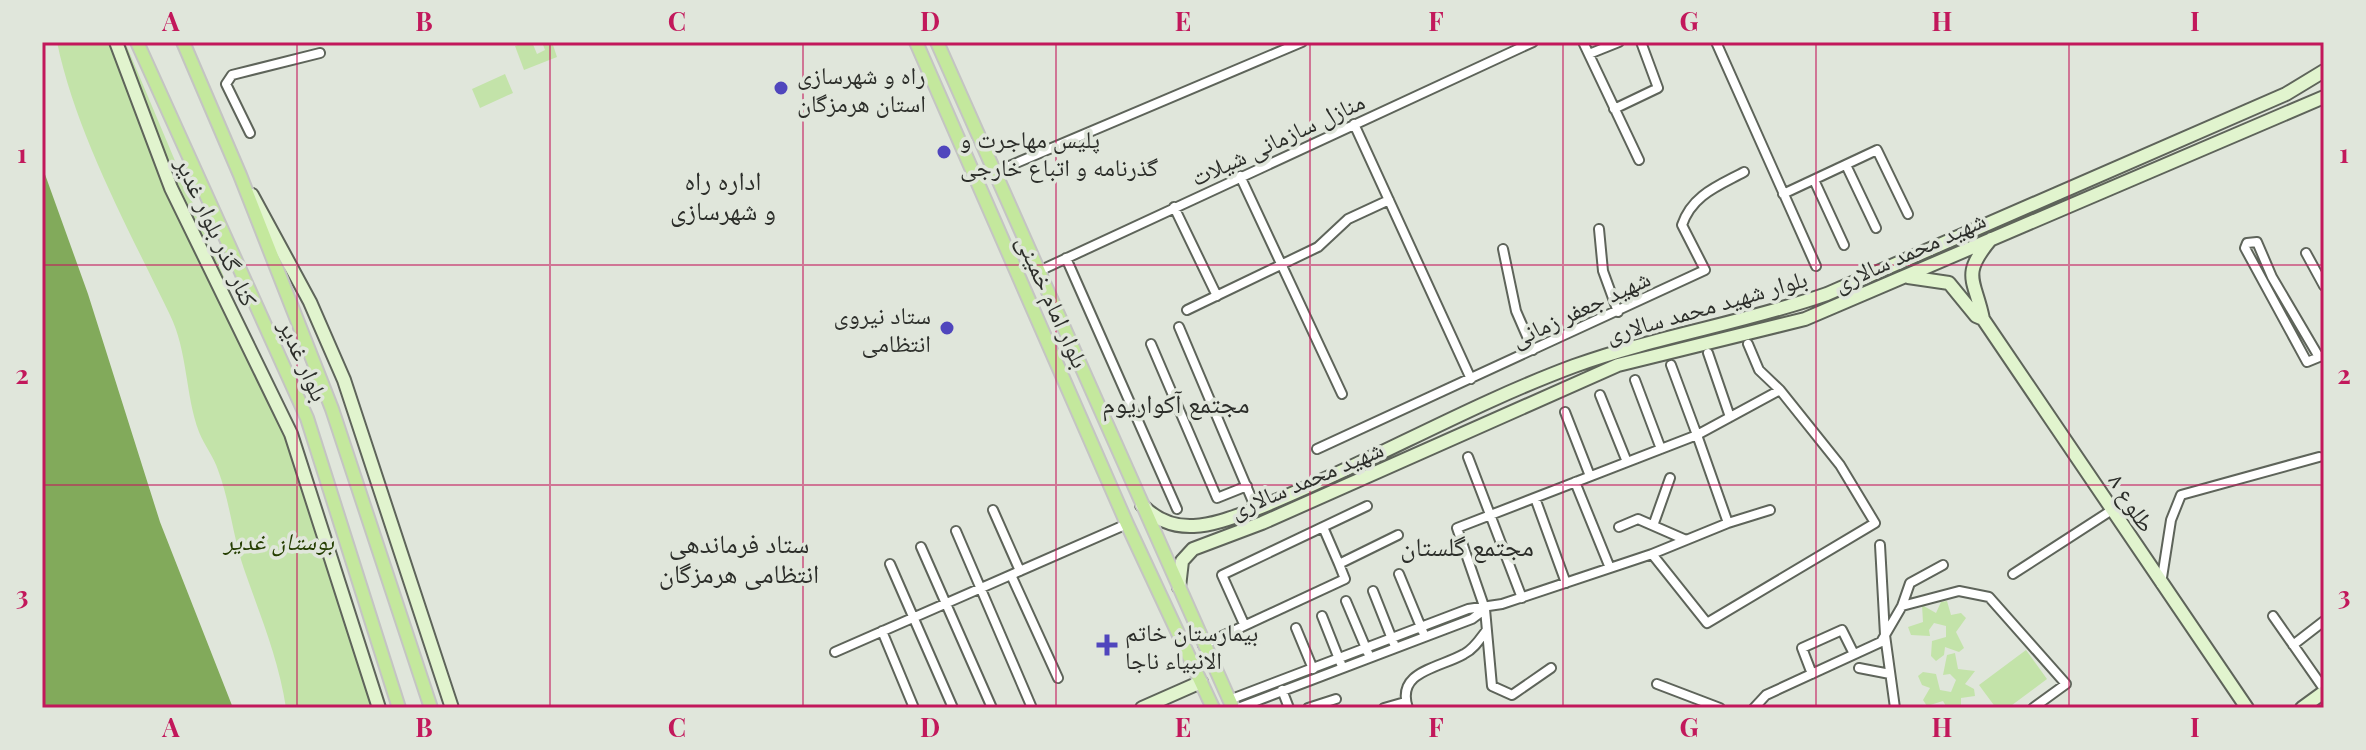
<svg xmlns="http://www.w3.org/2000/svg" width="2366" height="750" font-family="'Playfair Display','Noto Naskh Arabic',serif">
  <rect width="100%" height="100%" fill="#e0e6db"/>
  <path fill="#c3e3a9" d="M 57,42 L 125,42 L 285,422 L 373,708 L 286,708 C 279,660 260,615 244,569 C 233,537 230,502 218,470 C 214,457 204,445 199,432 C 185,394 188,352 170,315 C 129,230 76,134 57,42 Z
    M 526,42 L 532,42 L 537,54 L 545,50 L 542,42 L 552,42 L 557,57 L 524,70 L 515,46 Z
    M 505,74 L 513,93 L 480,108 L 472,89 Z
    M 1947,601 L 1951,615 L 1961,613 L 1966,618 L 1956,632 L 1964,648 L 1959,652 L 1945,647 L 1944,655 L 1936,661 L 1931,656 L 1932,641 L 1946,637 L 1946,626 L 1934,623 L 1929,630 L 1930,636 L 1911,635 L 1908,627 L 1923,622 L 1922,605 L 1936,613 L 1941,602 Z
    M 2026,650 L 2047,679 L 2008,708 L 1996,708 L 1979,685 Z
    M 1955,653 L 1958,669 L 1975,671 L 1965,684 L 1974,689 L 1975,696 L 1961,698 L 1961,708 L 1947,708 L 1943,701 L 1927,706 L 1923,700 L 1930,688 L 1922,685 L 1918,676 L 1923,672 L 1936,674 L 1940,690 L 1951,692 L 1956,680 L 1950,674 L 1943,675 L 1947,655 Z"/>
  <path fill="#82aa5b" d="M 42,166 L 88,294 L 160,522 L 233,708 L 42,708 Z"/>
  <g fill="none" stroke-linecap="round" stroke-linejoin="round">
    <defs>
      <path id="street" d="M 1583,42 L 1639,160
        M 1716,42 L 1816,266
        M 1589,54 L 1619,42
        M 1614,109 L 1658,88 L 1641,42
        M 1354,124 L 1471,379
        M 250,133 L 226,84 L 232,75 L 320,53
        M 1846,165 L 1876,228
        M 995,172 L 1302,42
        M 1240,176 L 1342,394
        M 1814,180 L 1844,245
        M 1783,194 L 1877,150 L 1908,214
        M 1174,207 L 1217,296
        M 1599,229 L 1603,271 L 1618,312
        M 1503,249 L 1516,311 L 1533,350
        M 2306,253 L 2324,286
        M 1066,258 L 1177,509
        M 1039,271 L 1533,42
        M 1187,310 L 1318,247 L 1348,219 L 1389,200
        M 1179,327 L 1256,509
        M 1151,344 L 1217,498 L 1247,486
        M 1748,344 L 1759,370 L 1780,390
        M 1708,353 L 1730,417
        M 2319,357 L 2272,277 L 2257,242 L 2247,243 L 2245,248 L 2307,362 L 2324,355
        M 1635,380 L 1661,449
        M 1600,395 L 1627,462
        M 1565,412 L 1590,476
        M 1317,449 L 1705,270 L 1682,225 C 1692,195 1718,186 1744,172
        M 1468,457 L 1522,598
        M 1575,482 L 1610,568
        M 1535,498 L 1566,583
        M 993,510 L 1020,571
        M 1654,523 L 1670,478
        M 1728,523 L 1770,510
        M 1323,527 L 1339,564
        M 1619,527 L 1638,519 L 1686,540
        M 956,531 L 1032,708
        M 1880,545 L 1885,635 L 1895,708
        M 921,547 L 992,708
        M 890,564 L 953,708
        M 1399,574 L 1423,632
        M 2013,574 L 2112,510
        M 1011,575 L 1058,678
        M 2161,584 L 2171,520 L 2181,495 L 2319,457
        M 1373,591 L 1394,644
        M 1346,601 L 1368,653
        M 1902,606 L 1910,583 L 1943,565
        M 1322,616 L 1341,664
        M 2273,616 L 2324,689
        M 1244,624 L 1222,575 L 1367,506
        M 1296,628 L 1313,669
        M 882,631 L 914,708
        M 1203,645 L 1345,579 L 1339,564 L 1398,535
        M 2293,645 L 2324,621
        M 835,652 L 1127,524
        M 1551,668 L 1512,695 L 1492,686 L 1485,609 L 1457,528 L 1697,435 L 1671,365
        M 1859,668 L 1890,674
        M 1812,674 L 1802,648 L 1842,630 L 1854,654
        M 1657,684 L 1720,708
        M 1282,690 L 1289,708
        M 1229,700 L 1468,609 L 1502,604 L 1652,554 L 1728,523 L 1697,435 L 1780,390 L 1840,465 L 1875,523 L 1707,623 L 1652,554
        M 1238,708 L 1472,619 L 1484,610
        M 1308,708 L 1336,699
        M 1384,708 L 1405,702
        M 1408,708 C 1395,671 1440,668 1464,654 C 1474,649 1480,639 1486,631
        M 1754,708 L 1766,695 L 1881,642 L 1902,606 L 1959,591 L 1989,597 L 2066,684 L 2033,708"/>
      <path id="secondary" d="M 116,42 L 171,188 L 291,434 L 379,708
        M 252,195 L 310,302 L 344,380 L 452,708
        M 1991,239 C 1960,276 1975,279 1983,319 L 2247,708
        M 1908,277 L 1949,283 L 1976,316 L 1983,319
        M 1142,505 C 1176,541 1217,523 1256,509 C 1364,466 1466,406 1574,366 C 1657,336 1744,323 1827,294 L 2286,94 L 2324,71
        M 1179,587 L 1182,561 L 1193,549 L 1262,523 L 1618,365 L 1805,319 L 2324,97
        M 1142,708 L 1201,682
        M 2302,708 L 2324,692"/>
      <path id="primary" d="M 137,42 L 307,418 L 399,708
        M 183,42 L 240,175 L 332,409 L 431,708
        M 916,42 L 1127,524 L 1213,708
        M 937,42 L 1233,708"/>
    </defs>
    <use href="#street" stroke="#5e645a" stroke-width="12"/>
    <use href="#secondary" stroke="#5e645a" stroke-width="16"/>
    <use href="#primary" stroke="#c4c4c3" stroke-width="16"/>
    <use href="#street" stroke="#fff" stroke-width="8"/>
    <use href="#secondary" stroke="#e1f4ce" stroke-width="12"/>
    <use href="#primary" stroke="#c4e89d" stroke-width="12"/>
  </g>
  <path fill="none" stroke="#c2185b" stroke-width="2" stroke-opacity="0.55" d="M 297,42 L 297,708M 550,42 L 550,708M 803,42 L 803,708M 1056,42 L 1056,708M 1310,42 L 1310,708M 1563,42 L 1563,708M 1816,42 L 1816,708M 2069,42 L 2069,708M 42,265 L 2324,265M 42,485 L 2324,485"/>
  <g fill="#5046bd" stroke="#e0e6db" stroke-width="3">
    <circle cx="781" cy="88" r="8"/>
    <circle cx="944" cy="152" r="8"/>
    <circle cx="947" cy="328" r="8"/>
    <path d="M1103 633h8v8h8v8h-8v8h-8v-8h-8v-8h8z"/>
  </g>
  <g text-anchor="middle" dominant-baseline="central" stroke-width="7" stroke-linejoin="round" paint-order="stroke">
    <g font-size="24" fill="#2c2e2a" stroke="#e0e6db" text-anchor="start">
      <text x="797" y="74">راه و شهرسازی<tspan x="797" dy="28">استان هرمزگان</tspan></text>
      <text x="960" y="138">پلیس مهاجرت و<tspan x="960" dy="28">گذرنامه و اتباع خارجى</tspan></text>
      <text x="931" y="314" text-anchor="end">ستاد نیروی<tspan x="931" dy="28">انتظامی</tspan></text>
      <text x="1125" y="631">بیمارستان خاتم<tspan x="1125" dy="28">الانبیاء ناجا</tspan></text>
    </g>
    <g font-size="24" fill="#2c2e2a" stroke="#e0e6db">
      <text transform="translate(1277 138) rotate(-25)">منازل سازمانی شیلات</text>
      <text transform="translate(218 231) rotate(65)">کنار گذر بلوار غدیر</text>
      <text transform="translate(1909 250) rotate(-24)">شهید محمد سالاری</text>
      <text transform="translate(1054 301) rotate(66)">بلوار امام خمینی</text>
      <text transform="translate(1706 305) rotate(-16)">بلوار شهید محمد سالاری</text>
      <text transform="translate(1580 307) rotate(-25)">شهید جعفر زمانی</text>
      <text transform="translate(305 360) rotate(66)">بلوار غدیر</text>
      <text transform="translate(1306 478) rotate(-23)">شهید محمد سالاری</text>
      <text transform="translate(2133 502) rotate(57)">طلوع ۸</text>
    </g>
    <g font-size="24" font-style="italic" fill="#253e02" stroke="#e0e6db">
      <text x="279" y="540">بوستان غدیر</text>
    </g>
    <g font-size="26" fill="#2c2e2a" stroke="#e0e6db">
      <text x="723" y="179">اداره راه<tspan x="723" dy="30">و شهرسازی</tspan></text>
      <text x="1176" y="402">مجتمع آکواریوم</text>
      <text x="739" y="542">ستاد فرماندهی<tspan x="739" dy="30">انتظامی هرمزگان</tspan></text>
      <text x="1467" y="545">مجتمع گلستان</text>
    </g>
  </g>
  <rect width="2366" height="750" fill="none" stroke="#e0e6db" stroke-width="88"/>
  <rect x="44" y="44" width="2278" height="662" fill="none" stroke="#c2185b" stroke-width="3"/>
  <g font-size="26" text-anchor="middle" font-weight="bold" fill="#c2185b">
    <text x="171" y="31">A</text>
    <text x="424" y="31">B</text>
    <text x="677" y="31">C</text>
    <text x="930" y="31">D</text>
    <text x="1183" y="31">E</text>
    <text x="1436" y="31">F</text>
    <text x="1689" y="31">G</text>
    <text x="1942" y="31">H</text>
    <text x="2195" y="31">I</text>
    <text x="22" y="163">1</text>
    <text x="2344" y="163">1</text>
    <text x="22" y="384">2</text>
    <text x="2344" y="384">2</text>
    <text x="22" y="605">3</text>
    <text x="2344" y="605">3</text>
    <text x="171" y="737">A</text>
    <text x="424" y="737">B</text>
    <text x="677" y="737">C</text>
    <text x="930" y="737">D</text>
    <text x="1183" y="737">E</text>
    <text x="1436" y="737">F</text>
    <text x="1689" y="737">G</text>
    <text x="1942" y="737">H</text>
    <text x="2195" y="737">I</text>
  </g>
</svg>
